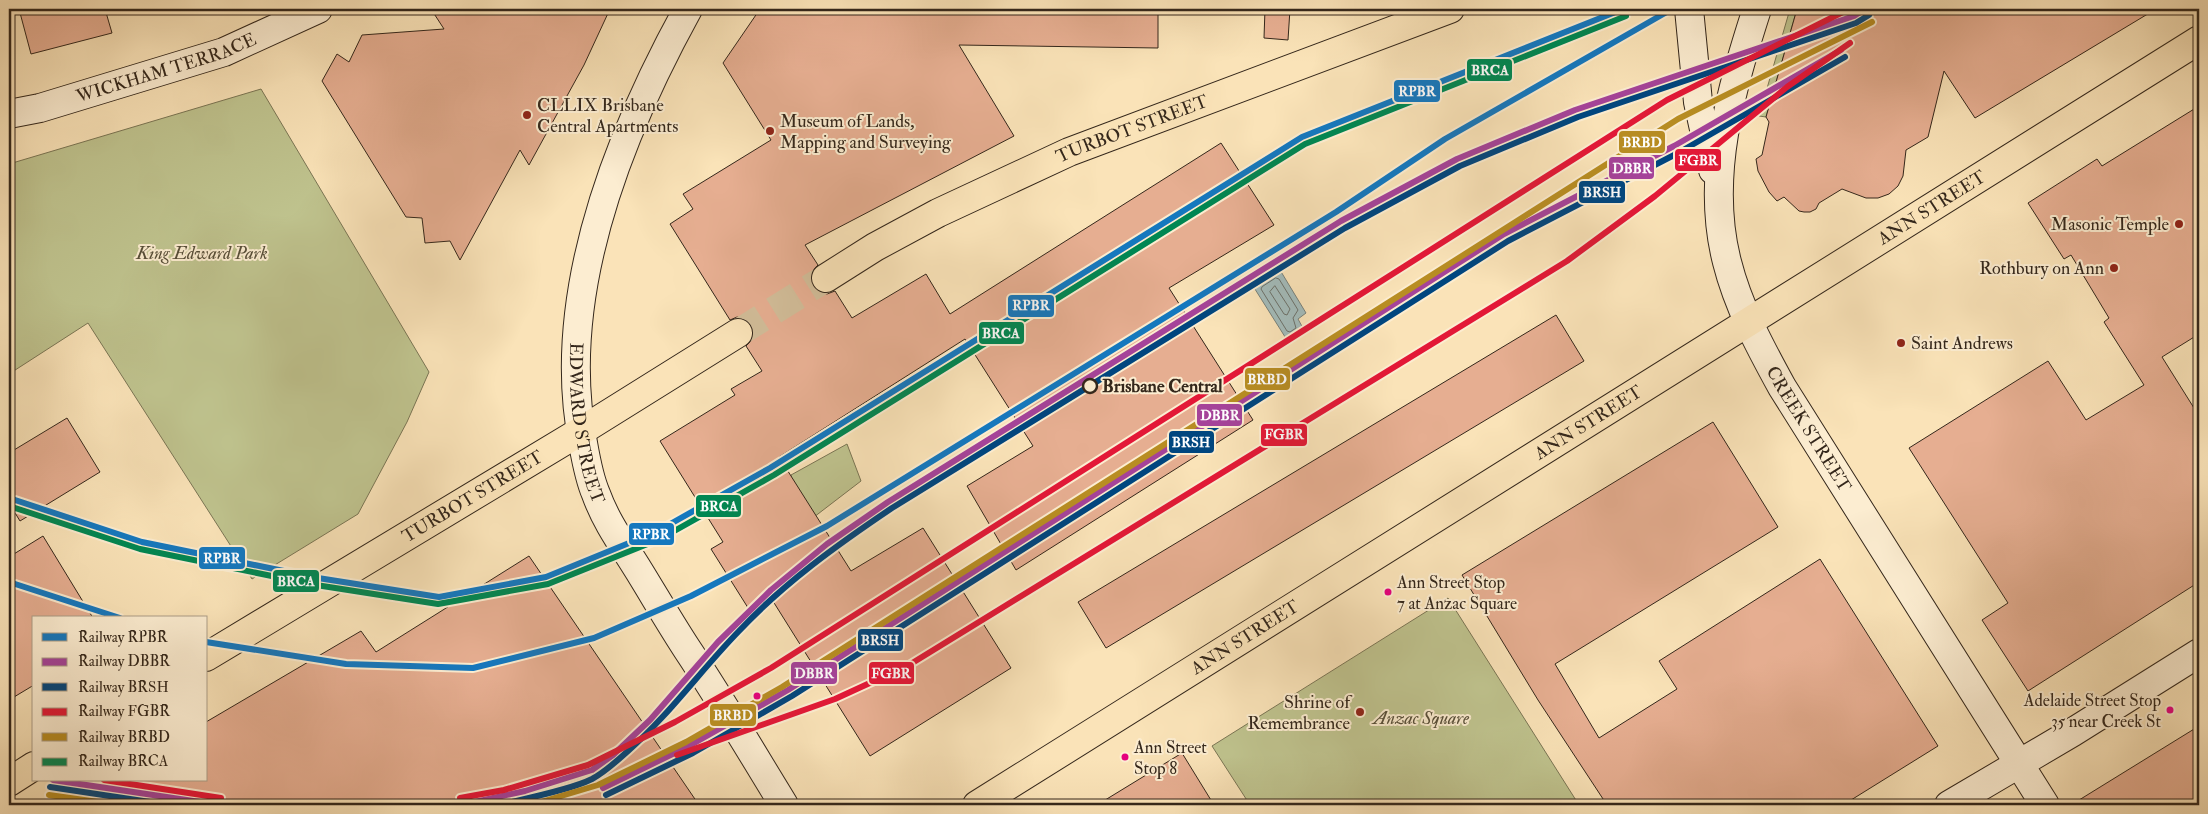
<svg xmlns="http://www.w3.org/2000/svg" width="2208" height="814" font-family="'IM FELL Double Pica',serif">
  <rect width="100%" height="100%" fill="#fae3b8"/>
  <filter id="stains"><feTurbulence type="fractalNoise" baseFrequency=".004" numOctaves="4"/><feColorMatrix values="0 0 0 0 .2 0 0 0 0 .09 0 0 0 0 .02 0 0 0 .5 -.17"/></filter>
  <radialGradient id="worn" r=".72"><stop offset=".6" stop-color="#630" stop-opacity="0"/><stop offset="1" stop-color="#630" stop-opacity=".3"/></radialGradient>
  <path fill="#bfc38e" stroke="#7a7554" d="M 1790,9 L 1797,9 L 1766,117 L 1759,116 Z
    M 261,89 L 429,372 L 407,422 L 358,514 L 252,579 L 88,323 L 9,374 L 9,164 Z
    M 847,444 L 861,481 L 801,527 L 791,475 Z
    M 1448,598 L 1579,805 L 1250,805 L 1212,746 Z"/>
  <path fill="#a3bbba" stroke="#77807a" d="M 1280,270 L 1306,313 L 1298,319 L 1304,330 L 1287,340 L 1253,286 Z"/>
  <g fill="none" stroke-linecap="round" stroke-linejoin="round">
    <path stroke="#6c716a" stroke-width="1" d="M 1276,278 L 1279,279 L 1298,310 L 1293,318 L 1296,328 L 1290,332 L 1287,331 L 1261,289 L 1262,287 Z
      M 1275,286 L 1290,309 L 1287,315 L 1284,314 L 1270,292 Z"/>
  </g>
  <path fill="#e6ae91" stroke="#34271b" d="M 19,9 L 105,9 L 112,33 L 31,54 Z
    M 431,9 L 610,9 L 584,65 L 529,165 L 520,150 L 460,260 L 450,241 L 425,243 L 422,218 L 406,217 L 322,81 L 337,54 L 349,62 L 362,35 L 444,29 Z
    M 760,9 L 1158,9 L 1158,48 L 959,45 L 1014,136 L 805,245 L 818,265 L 812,271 L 810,279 L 813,286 L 819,292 L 827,294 L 835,291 L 852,318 L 926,274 L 950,314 L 1221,143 L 1274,225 L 1169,288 L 1253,420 L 1016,570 L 967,486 L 1033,446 L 965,339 L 779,457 L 851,571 L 923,528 L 1011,668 L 870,756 L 771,598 L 750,611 L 711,549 L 723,542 L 660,441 L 735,395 L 731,389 L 762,371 L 746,346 L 752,340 L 754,332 L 751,325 L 745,319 L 737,317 L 730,320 L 670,224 L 693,209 L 683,194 L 771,140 L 723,63 Z
    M 1265,9 L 1290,9 L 1288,40 L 1264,38 Z
    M 1797,9 L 2156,9 L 1975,118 L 1944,71 L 1928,137 L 1906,150 L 1903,176 L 1898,186 L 1889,194 L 1878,198 L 1866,198 L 1842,189 L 1819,203 L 1816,209 L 1810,212 L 1804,212 L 1799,211 L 1784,197 L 1777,201 L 1769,192 L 1758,171 L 1756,159 L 1762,155 L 1769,122 L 1766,117 Z
    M 2199,106 L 2199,334 L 2162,357 L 2199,416 L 2199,582 L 2028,691 L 1982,620 L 2008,603 L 1909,448 L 2048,361 L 2086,420 L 2144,385 L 2104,322 L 2109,318 L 2071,255 L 2064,259 L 2028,203 L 2097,159 L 2102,166 Z
    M 1556,315 L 1584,361 L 1106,648 L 1078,602 Z
    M 67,418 L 100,472 L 20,521 L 9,503 L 9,453 Z
    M 1713,422 L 1778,527 L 1555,664 L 1599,738 L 1677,689 L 1659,661 L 1820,559 L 1938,746 L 1843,805 L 1607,805 L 1538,700 L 1462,575 Z
    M 43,536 L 93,618 L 34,618 L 34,685 L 9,700 L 9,557 Z
    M 529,556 L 699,805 L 68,805 L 109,780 L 206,780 L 206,722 L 361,631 L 376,652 Z
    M 2199,726 L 2199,805 L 2071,805 Z
    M 1182,753 L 1214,805 L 1097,805 Z"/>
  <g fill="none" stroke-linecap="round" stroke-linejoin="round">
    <path stroke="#d2bd99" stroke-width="28" stroke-dasharray="28 14" stroke-linecap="butt" d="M 738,333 L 826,278"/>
    <defs>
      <g id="secondary">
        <path id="s1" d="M 688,9 C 618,136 554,297 583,443 C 586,460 589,478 596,494 C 606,522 623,545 639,571 C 655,597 670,623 687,649 C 721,700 752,753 784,805"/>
        <path d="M 1689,9 L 1698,102 L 1713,170"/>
        <path id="s2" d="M 1757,9 C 1731,90 1705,177 1727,262 C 1738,306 1760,347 1782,387 L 2045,805"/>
        <path id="s3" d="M 9,114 L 40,108 L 224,52 L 318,9"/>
        <path d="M 1949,805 L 2073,732 L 2199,653"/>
      </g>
      <g id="primary">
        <path id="s4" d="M 826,278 L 875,247 L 938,213 L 1069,152 L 1450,9"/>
        <path id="s5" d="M 206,657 L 581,431 L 738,333"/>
        <path d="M 9,782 L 34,766"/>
        <path id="s6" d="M 977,805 L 2199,40"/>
      </g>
    </defs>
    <use href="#secondary" stroke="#34271b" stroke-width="30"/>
    <use href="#primary" stroke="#34271b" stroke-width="30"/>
    <use href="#secondary" stroke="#fcedd1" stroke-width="28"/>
    <use href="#primary" stroke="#fae3b8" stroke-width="28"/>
    <defs>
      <path id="rail-1" d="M 9,498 L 142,542 L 318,578 L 439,597 L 546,577 L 656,532 L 770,468 L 1302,137 L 1623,9
        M 9,582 L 120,618
        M 206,642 L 346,664 L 473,668 L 594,638 L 691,596 L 827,526 L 1336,212 L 1445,139 L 1672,9"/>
      <path id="rail-2" d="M 53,780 L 220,805
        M 603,788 L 689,746 L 788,690 L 1504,234 L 1674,146 L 1841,50
        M 461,805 L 525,791 L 592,770 L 613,755 L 650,720 L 718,642 L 771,590 L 827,544 L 888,502 L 1341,221 L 1457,159 L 1575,110 L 1854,16 L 1865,9"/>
      <path id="rail-3" d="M 50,787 L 170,805
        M 606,795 L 693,753 L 792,696 L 1508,241 L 1678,153 L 1845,57
        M 498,805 C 524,799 570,790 592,779 C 605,772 617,761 628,751 C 669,715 701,670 739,631 C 784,583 837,545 892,508 L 1345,228 L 1460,166 L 1578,117 L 1856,23 L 1869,15"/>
      <path id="rail-4" d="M 677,755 L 835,699 L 909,665 L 1567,261 L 1655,196 L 1787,87 L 1850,43
        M 104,780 L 221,798
        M 460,798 L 504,790 L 588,765 L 675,722 L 771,668 L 1667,100 L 1849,9"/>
      <path id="rail-5" d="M 49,795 L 119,805
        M 531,805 L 598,785 L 686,742 L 782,687 L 1678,119 L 1872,22"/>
      <path id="rail-6" d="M 9,506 L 140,549 L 316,585 L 438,604 L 548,584 L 660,539 L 774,475 L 1305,144 L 1626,16"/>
    </defs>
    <use href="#rail-1" stroke="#fcedd1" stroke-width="10"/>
    <use href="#rail-2" stroke="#fcedd1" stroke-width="10"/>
    <use href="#rail-3" stroke="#fcedd1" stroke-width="10"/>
    <use href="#rail-4" stroke="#fcedd1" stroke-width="10"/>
    <use href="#rail-5" stroke="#fcedd1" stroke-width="10"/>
    <use href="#rail-6" stroke="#fcedd1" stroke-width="10"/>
    <use href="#rail-1" stroke="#1578be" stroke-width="6"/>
    <use href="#rail-2" stroke="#a54399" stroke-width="6"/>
    <use href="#rail-3" stroke="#00467f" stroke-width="6"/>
    <use href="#rail-4" stroke="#e31837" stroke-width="6"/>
    <use href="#rail-5" stroke="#b88d22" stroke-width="6"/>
    <use href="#rail-6" stroke="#008752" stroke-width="6"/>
  </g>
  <g fill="#8f2418" stroke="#fcedd1" stroke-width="2">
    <circle cx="527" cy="115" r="5"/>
    <circle cx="770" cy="131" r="5"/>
    <circle cx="2179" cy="224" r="5"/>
    <circle cx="2114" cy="268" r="5"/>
    <circle cx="1901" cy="343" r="5"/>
    <circle cx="1360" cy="712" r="5"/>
  </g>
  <circle fill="#fcedd1" stroke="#34271b" stroke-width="2.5" cx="1090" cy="386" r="7"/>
  <g fill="#e5007d" stroke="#fcedd1" stroke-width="2">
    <circle cx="1388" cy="592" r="4.5"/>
    <circle cx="757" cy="696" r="4.5"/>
    <circle cx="2170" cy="710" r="4.5"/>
    <circle cx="1125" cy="757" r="4.5"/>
  </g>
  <g text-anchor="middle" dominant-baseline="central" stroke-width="4" stroke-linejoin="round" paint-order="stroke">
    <g font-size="17" fill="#34271b" stroke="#fcedd1" text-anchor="start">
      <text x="1397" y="582">Ann Street Stop<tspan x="1397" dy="21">7 at Anzac Square</tspan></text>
      <text x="2161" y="700" text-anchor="end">Adelaide Street Stop<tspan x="2161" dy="21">35 near Creek St</tspan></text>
      <text x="1134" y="747">Ann Street<tspan x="1134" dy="21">Stop 8</tspan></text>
    </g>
    <g font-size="18" fill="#34271b" stroke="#fcedd1">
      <text stroke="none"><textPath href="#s3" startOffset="164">WICKHAM TERRACE</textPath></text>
      <text stroke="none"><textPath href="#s4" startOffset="341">TURBOT STREET</textPath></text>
      <text stroke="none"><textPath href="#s6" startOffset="1126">ANN STREET</textPath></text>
      <text stroke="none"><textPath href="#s1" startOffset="436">EDWARD STREET</textPath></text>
      <text stroke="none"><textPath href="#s6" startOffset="721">ANN STREET</textPath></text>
      <text stroke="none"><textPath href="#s2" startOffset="445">CREEK STREET</textPath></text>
      <text stroke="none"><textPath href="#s5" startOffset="311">TURBOT STREET</textPath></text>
      <text stroke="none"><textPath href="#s6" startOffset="316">ANN STREET</textPath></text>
    </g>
    <g font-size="18" fill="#34271b" stroke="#fcedd1" text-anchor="start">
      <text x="537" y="105">CLLIX Brisbane<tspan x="537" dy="21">Central Apartments</tspan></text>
      <text x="780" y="121">Museum of Lands,<tspan x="780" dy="21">Mapping and Surveying</tspan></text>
      <text x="2169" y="224" text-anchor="end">Masonic Temple</text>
      <text x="2104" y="268" text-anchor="end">Rothbury on Ann</text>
      <text x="1911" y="343">Saint Andrews</text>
      <text x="1350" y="702" text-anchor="end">Shrine of<tspan x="1350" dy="21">Remembrance</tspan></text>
    </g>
    <g font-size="18" font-style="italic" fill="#574e38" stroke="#fcedd1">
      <text x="202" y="253">King Edward Park</text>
      <text x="1421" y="718">Anzac Square</text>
    </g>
    <g font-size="18" font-weight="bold" fill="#34271b" stroke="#fcedd1" text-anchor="start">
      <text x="1102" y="386">Brisbane Central</text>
    </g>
  </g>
  <g stroke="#fcedd1" stroke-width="2">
    <rect x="1466" y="58" width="47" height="24" rx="5" fill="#008752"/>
    <rect x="1393" y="79" width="48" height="24" rx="5" fill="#1578be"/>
    <rect x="1618" y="130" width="48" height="24" rx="5" fill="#b88d22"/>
    <rect x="1674" y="148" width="48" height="24" rx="5" fill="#e31837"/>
    <rect x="1608" y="156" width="47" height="24" rx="5" fill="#a54399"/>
    <rect x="1578" y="180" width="48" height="24" rx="5" fill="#00467f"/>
    <rect x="1007" y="294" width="48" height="24" rx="5" fill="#1578be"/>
    <rect x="978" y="321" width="47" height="24" rx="5" fill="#008752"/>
    <rect x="1244" y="367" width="47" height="24" rx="5" fill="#b88d22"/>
    <rect x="1196" y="403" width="47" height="24" rx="5" fill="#a54399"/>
    <rect x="1260" y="423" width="48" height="24" rx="5" fill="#e31837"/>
    <rect x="1168" y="430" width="47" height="24" rx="5" fill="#00467f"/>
    <rect x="695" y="494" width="47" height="24" rx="5" fill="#008752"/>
    <rect x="628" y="522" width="47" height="24" rx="5" fill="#1578be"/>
    <rect x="198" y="546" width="48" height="24" rx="5" fill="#1578be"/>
    <rect x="272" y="569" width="48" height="24" rx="5" fill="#008752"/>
    <rect x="857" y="628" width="47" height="24" rx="5" fill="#00467f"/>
    <rect x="868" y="661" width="47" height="24" rx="5" fill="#e31837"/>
    <rect x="790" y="661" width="48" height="24" rx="5" fill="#a54399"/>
    <rect x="709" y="703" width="48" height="24" rx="5" fill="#b88d22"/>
  </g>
  <g font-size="14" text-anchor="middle" font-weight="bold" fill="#fff">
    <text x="1490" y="75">BRCA</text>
    <text x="1417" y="96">RPBR</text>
    <text x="1642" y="147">BRBD</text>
    <text x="1698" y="165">FGBR</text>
    <text x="1632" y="173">DBBR</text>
    <text x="1602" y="197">BRSH</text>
    <text x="1031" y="310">RPBR</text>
    <text x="1001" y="338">BRCA</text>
    <text x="1267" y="384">BRBD</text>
    <text x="1220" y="420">DBBR</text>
    <text x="1284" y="439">FGBR</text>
    <text x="1191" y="447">BRSH</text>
    <text x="719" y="511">BRCA</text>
    <text x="651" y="539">RPBR</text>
    <text x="222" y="563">RPBR</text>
    <text x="296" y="586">BRCA</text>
    <text x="880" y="645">BRSH</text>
    <text x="891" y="678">FGBR</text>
    <text x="814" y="678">DBBR</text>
    <text x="733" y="720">BRBD</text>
  </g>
  <rect width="2208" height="814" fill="none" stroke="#fae3b8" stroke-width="30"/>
  <rect x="10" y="10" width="2188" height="794" fill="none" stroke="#34271b" stroke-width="2.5"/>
  <rect x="15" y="15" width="2178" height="784" fill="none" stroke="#34271b"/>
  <rect x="32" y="616" width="175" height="165" fill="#fcedd1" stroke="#ac9e88"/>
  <rect x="42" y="633" width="25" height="8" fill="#1578be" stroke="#ac9e88"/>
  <text x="78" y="642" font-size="15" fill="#34271b">Railway RPBR</text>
  <rect x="42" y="658" width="25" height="8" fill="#a54399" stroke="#ac9e88"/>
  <text x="78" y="666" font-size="15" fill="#34271b">Railway DBBR</text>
  <rect x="42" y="683" width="25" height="8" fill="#00467f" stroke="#ac9e88"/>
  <text x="78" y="692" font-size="15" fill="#34271b">Railway BRSH</text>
  <rect x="42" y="708" width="25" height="8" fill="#e31837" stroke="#ac9e88"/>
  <text x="78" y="716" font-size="15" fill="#34271b">Railway FGBR</text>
  <rect x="42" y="733" width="25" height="8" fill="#b88d22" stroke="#ac9e88"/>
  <text x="78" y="742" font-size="15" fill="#34271b">Railway BRBD</text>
  <rect x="42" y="758" width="25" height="8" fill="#008752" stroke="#ac9e88"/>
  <text x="78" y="766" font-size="15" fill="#34271b">Railway BRCA</text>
  <rect width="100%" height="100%" filter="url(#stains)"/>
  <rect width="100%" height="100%" fill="url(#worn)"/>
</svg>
